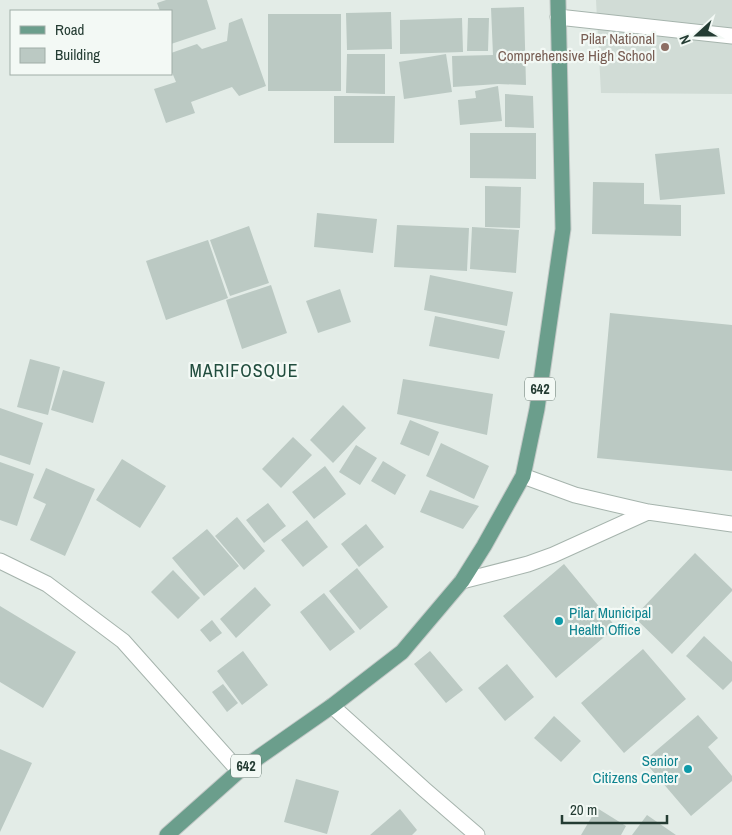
<svg xmlns="http://www.w3.org/2000/svg" width="732" height="835" font-family="'Archivo Narrow',sans-serif">
  <rect width="100%" height="100%" fill="#e3ece7"/>
  <path fill="#d1dcd6" d="M 596,0 L 732,0 L 732,94 L 601,93 Z"/>
  <path fill="#bbc9c3" d="M 166,0 L 207,0 L 216,29 L 171,44 L 171,11 L 160,11 L 157,3 Z
    M 524,7 L 526,85 L 498,84 L 453,87 L 452,56 L 493,55 L 491,8 Z
    M 391,12 L 392,49 L 347,50 L 346,13 Z
    M 268,14 L 341,14 L 341,91 L 268,91 Z
    M 242,18 L 266,86 L 239,96 L 232,87 L 191,102 L 195,113 L 166,123 L 154,89 L 176,82 L 171,70 L 171,53 L 197,44 L 202,49 L 227,41 L 229,23 Z
    M 462,18 L 463,52 L 400,54 L 400,20 Z
    M 468,18 L 489,18 L 488,51 L 467,51 Z
    M 347,54 L 385,54 L 385,94 L 346,93 Z
    M 446,54 L 452,92 L 404,99 L 399,62 Z
    M 498,86 L 502,121 L 460,125 L 458,100 L 476,98 L 475,91 Z
    M 505,94 L 533,96 L 534,128 L 505,127 Z
    M 334,96 L 395,96 L 394,143 L 334,143 Z
    M 470,133 L 536,133 L 536,179 L 470,178 Z
    M 719,148 L 725,194 L 660,200 L 655,154 Z
    M 593,182 L 644,183 L 644,204 L 681,205 L 681,236 L 592,234 Z
    M 485,186 L 521,187 L 520,228 L 485,227 Z
    M 317,213 L 377,219 L 373,253 L 314,247 Z
    M 397,225 L 469,228 L 467,271 L 394,267 Z
    M 249,226 L 269,283 L 230,296 L 210,240 Z
    M 472,227 L 519,230 L 516,273 L 470,269 Z
    M 208,240 L 228,298 L 166,320 L 146,261 Z
    M 430,275 L 513,292 L 507,326 L 424,310 Z
    M 271,285 L 287,333 L 242,349 L 226,300 Z
    M 340,289 L 351,322 L 318,333 L 306,301 Z
    M 610,313 L 732,325 L 732,471 L 597,458 Z
    M 435,316 L 505,331 L 499,359 L 429,346 Z
    M 30,359 L 60,367 L 48,415 L 17,407 Z
    M 63,370 L 105,382 L 93,423 L 51,410 Z
    M 403,379 L 493,394 L 487,435 L 397,414 Z
    M 343,405 L 366,428 L 333,463 L 310,440 Z
    M 0,408 L 43,423 L 30,465 L 0,455 Z
    M 410,420 L 439,432 L 429,456 L 400,444 Z
    M 293,437 L 312,455 L 281,488 L 262,469 Z
    M 441,443 L 489,466 L 474,499 L 426,476 Z
    M 356,445 L 377,458 L 360,485 L 339,472 Z
    M 122,459 L 166,486 L 140,528 L 96,500 Z
    M 383,461 L 406,475 L 395,495 L 371,481 Z
    M 0,462 L 34,474 L 17,526 L 0,520 Z
    M 325,466 L 346,494 L 314,519 L 292,492 Z
    M 46,468 L 95,489 L 65,556 L 30,540 L 46,504 L 33,498 Z
    M 430,490 L 479,506 L 463,529 L 420,512 Z
    M 268,503 L 286,526 L 264,543 L 246,520 Z
    M 237,517 L 265,551 L 244,570 L 215,536 Z
    M 307,520 L 328,547 L 303,567 L 281,540 Z
    M 366,524 L 384,547 L 359,567 L 341,544 Z
    M 207,529 L 239,566 L 204,596 L 172,558 Z
    M 695,553 L 732,589 L 732,591 L 672,654 L 634,617 Z
    M 564,564 L 616,627 L 556,678 L 503,616 Z
    M 357,568 L 388,607 L 360,630 L 329,591 Z
    M 173,570 L 200,598 L 178,619 L 151,592 Z
    M 255,587 L 271,605 L 236,638 L 220,619 Z
    M 324,593 L 355,632 L 330,651 L 300,612 Z
    M 0,606 L 76,652 L 43,708 L 0,682 Z
    M 212,620 L 222,633 L 210,642 L 200,630 Z
    M 704,636 L 732,662 L 732,681 L 723,690 L 686,656 Z
    M 643,649 L 686,699 L 624,753 L 581,703 Z
    M 243,651 L 268,685 L 242,705 L 217,671 Z
    M 430,651 L 463,690 L 446,703 L 414,664 Z
    M 507,664 L 534,697 L 505,721 L 478,688 Z
    M 223,684 L 238,703 L 227,712 L 212,692 Z
    M 698,715 L 718,738 L 708,747 L 732,776 L 732,781 L 691,816 L 644,761 Z
    M 554,716 L 581,741 L 561,762 L 534,738 Z
    M 0,749 L 32,763 L 0,832 Z
    M 296,779 L 339,791 L 327,834 L 284,822 Z
    M 597,808 L 626,826 L 621,835 L 581,835 Z
    M 400,809 L 417,830 L 412,835 L 370,835 Z
    M 647,815 L 676,835 L 632,835 Z"/>
  <g fill="none" stroke-linecap="round" stroke-linejoin="round">
    <defs>
      <path id="minor" d="M 558,17 L 732,36
        M 523,476 L 575,495 L 648,512 L 732,524
        M 0,561 L 47,584 L 123,641 L 239,771
        M 462,581 L 528,564 L 553,555 L 648,512
        M 332,706 L 425,790 L 477,835"/>
      <path id="major" d="M 167,835 L 239,771 L 332,706 L 402,652 L 462,581 L 484,546 L 523,476 L 537,409 L 563,229 L 558,0"/>
    </defs>
    <use href="#minor" stroke="#a6b4ad" stroke-width="17"/>
    <use href="#major" stroke="#c2c8c6" stroke-width="17"/>
    <use href="#minor" stroke="#fff" stroke-width="15"/>
    <use href="#major" stroke="#6b9e8c" stroke-width="15"/>
  </g>
  <circle fill="#8d6e63" stroke="#f3f9f5" stroke-width="2" cx="665" cy="47" r="5"/>
  <g fill="#0f9aa8" stroke="#f3f9f5" stroke-width="2">
    <circle cx="559" cy="621" r="5"/>
    <circle cx="688" cy="769" r="5"/>
  </g>
  <g text-anchor="middle" dominant-baseline="central" stroke-width="4.5" stroke-linejoin="round" paint-order="stroke">
    <g fill="#f3f9f5" stroke="#62756d" stroke-width="1">
      <rect x="525" y="377.5" width="30" height="23" rx="4"/>
      <rect x="231" y="754.5" width="30" height="23" rx="4"/>
    </g>
    <g font-size="14" font-weight="bold" fill="#243c33">
      <text x="540" y="389">642</text>
      <text x="246" y="766">642</text>
    </g>
    <g font-size="15" fill="#785e54" stroke="#f3f9f5" text-anchor="end">
      <text x="655" y="38">Pilar National<tspan x="655" dy="17">Comprehensive High School</tspan></text>
    </g>
    <g font-size="15" fill="#0d838f" stroke="#f3f9f5" text-anchor="start">
      <text x="569" y="612">Pilar Municipal<tspan x="569" dy="17">Health Office</tspan></text>
      <text x="678" y="760" text-anchor="end">Senior<tspan x="678" dy="17">Citizens Center</tspan></text>
    </g>
    <g font-size="18" letter-spacing="1" fill="#214d3e" stroke="#f3f9f5">
      <text x="244" y="370">MARIFOSQUE</text>
    </g>
  </g>
  <rect x="10" y="10" width="162" height="65" fill="#f3f9f5" stroke="#a0ada7"/>
  <rect x="20" y="26" width="25" height="8" fill="#6b9e8c" stroke="#a0ada7"/>
  <text x="55" y="35" font-size="15" fill="#243c33">Road</text>
  <rect x="20" y="48" width="25" height="15" fill="#bbc9c3" stroke="#a0ada7"/>
  <text x="55" y="60" font-size="15" fill="#243c33">Building</text>
  <g transform="translate(697 35) rotate(249)" stroke="#f3f9f5" stroke-width="4" paint-order="stroke">
  <path d="M0-4L9 19L0 12L-9 19Z" fill="#243c33"/>
  <text y="-8" font-size="14" font-weight="bold" text-anchor="middle" fill="#243c33">N</text>
  </g>
  <path d="M562 815v8h105v-8" fill="none" stroke="#243c33" stroke-width="2.5"/>
  <text x="570" y="815" font-size="15" fill="#243c33" stroke="#f3f9f5" stroke-width="4" paint-order="stroke">20 m</text>
</svg>
